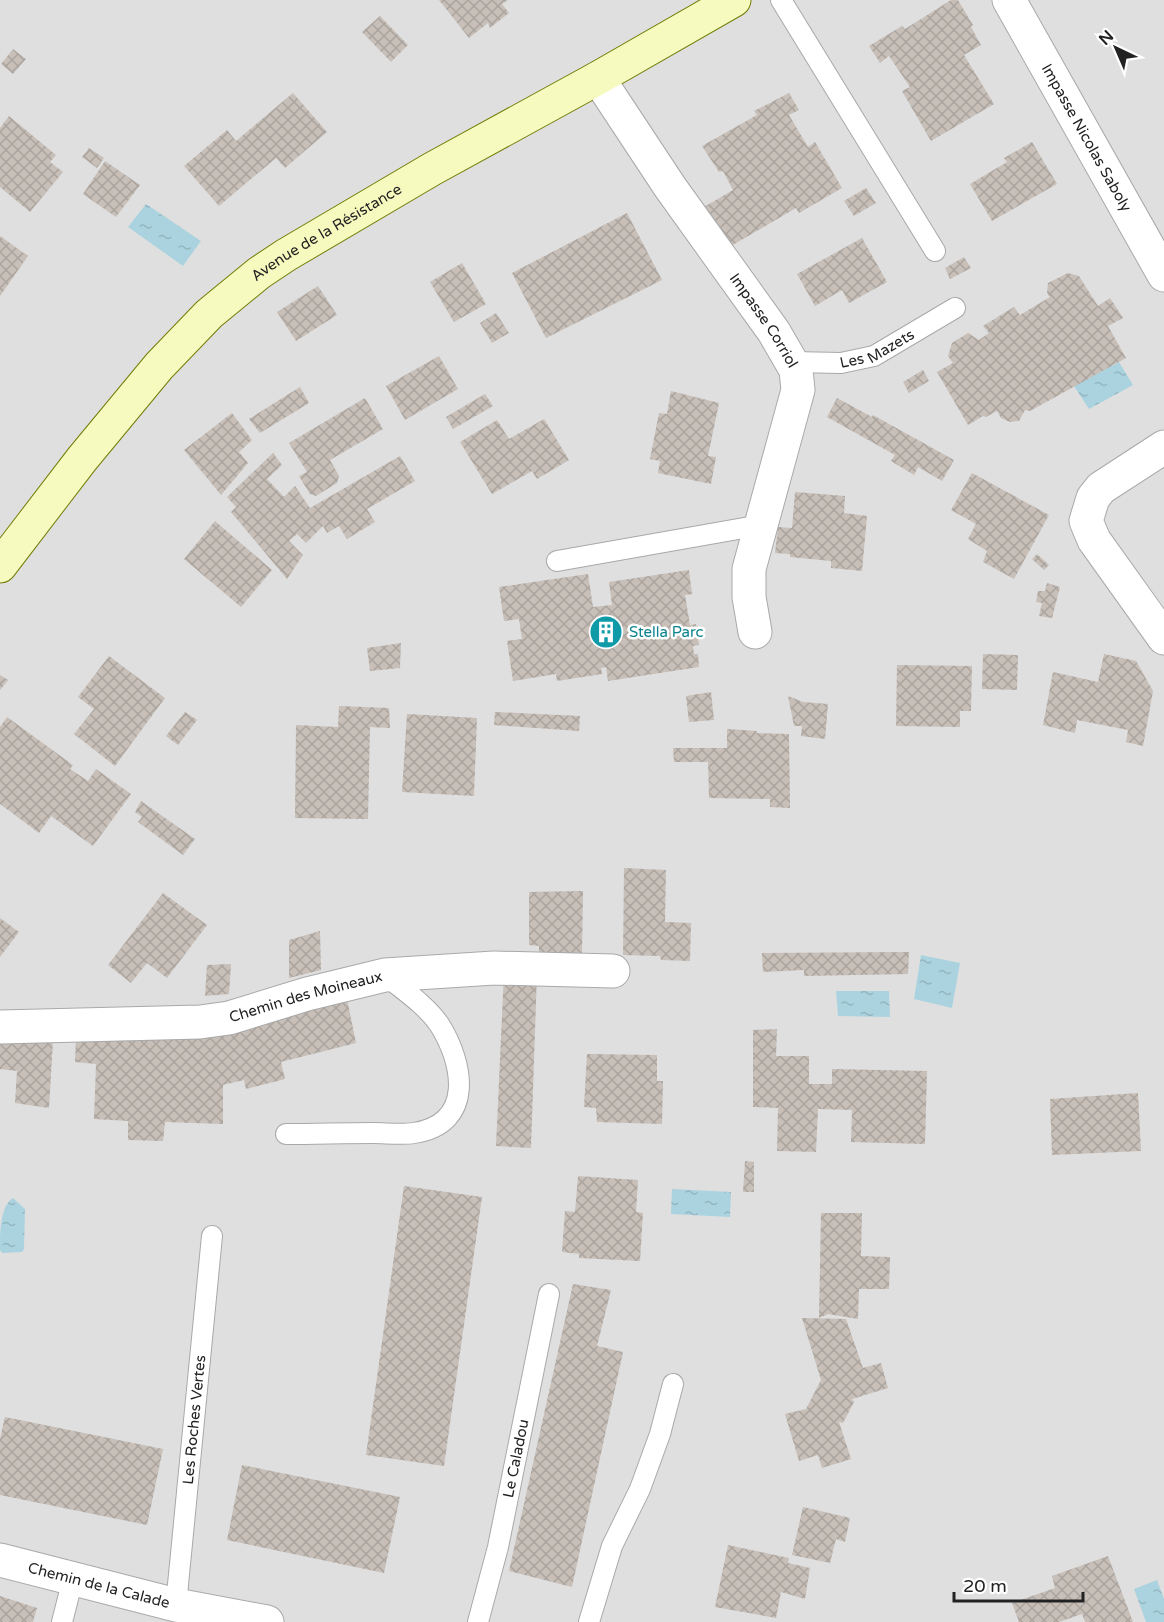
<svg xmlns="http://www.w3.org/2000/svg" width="1164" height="1622" font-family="'Varela Round',sans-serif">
  <defs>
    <pattern id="water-ripples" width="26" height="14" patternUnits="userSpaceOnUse" patternTransform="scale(1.5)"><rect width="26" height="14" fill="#aad3df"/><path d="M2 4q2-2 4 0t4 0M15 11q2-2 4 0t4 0" fill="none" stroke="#92b5bf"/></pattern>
    <pattern id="building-cross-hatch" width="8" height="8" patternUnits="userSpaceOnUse" patternTransform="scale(1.5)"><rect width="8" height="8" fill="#c7bfb8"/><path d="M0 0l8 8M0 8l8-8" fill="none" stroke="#aba49e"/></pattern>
  </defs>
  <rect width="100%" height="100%" fill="#f2efe9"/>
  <path fill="#e0dfdf" d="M 0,0 L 1164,0 L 1164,1622 L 0,1622 Z"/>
  <path fill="url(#water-ripples)" d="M 146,204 L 201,241 L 183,266 L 128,227 Z
    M 1119,362 L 1133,385 L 1089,409 L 1074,386 Z
    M 921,955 L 960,963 L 952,1008 L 914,999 Z
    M 836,991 L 889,991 L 890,1017 L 838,1016 Z
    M 672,1189 L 731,1192 L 730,1217 L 671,1214 Z
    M 13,1198 L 25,1209 L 24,1249 L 22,1252 L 2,1253 L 0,1250 C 0,1233 0,1206 13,1198 Z
    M 1157,1580 L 1164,1599 L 1164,1622 L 1146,1622 L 1134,1589 Z"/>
  <path fill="url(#building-cross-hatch)" d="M 439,0 L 508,0 L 502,4 L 509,13 L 490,28 L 488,23 L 469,38 Z
    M 951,0 L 958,0 L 973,25 L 971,27 L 981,45 L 964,55 L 994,104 L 931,141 L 902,91 L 910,87 L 889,56 L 880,63 L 869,46 L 902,26 L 905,29 Z
    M 380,16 L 408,45 L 391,62 L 362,32 Z
    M 13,49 L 26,59 L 13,74 L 1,64 Z
    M 293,93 L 327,132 L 285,168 L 276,158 L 219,206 L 184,166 L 227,130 L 236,141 Z
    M 789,93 L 799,110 L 789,115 L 808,147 L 815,142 L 842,188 L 799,213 L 796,208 L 731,246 L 704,207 L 733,190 L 723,171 L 719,172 L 702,146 L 757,115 L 754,111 Z
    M 9,116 L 56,155 L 50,162 L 63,172 L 30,212 L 0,187 L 0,128 Z
    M 1032,142 L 1057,184 L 992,221 L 970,184 L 1007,162 L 1004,158 Z
    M 89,148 L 104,158 L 97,168 L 82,157 Z
    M 105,161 L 140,185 L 116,217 L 83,194 Z
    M 866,188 L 876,203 L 854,216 L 844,201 Z
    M 627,213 L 662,280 L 546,338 L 512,273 Z
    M 0,236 L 28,256 L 0,296 Z
    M 862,238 L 887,282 L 849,303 L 842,290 L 815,306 L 797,274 Z
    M 964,257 L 971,268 L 950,279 L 945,268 Z
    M 462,263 L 486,304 L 454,322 L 430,282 Z
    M 1068,273 L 1079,276 L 1098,306 L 1110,298 L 1123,318 L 1108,326 L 1126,358 L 1030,411 L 1025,410 L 1019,421 L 1010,422 L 1001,418 L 997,411 L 986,417 L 983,416 L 968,425 L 937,372 L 953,363 L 948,356 L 952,343 L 968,333 L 979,340 L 989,333 L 983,326 L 1014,307 L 1020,315 L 1050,297 L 1047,293 L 1048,283 Z
    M 318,286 L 337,315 L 296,341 L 277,312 Z
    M 496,313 L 509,333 L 492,343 L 480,323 Z
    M 439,356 L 458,389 L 405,420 L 386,386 Z
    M 923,370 L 929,381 L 909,393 L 903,382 Z
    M 300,387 L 309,403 L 260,433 L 249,419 Z
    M 671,391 L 719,403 L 708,456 L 716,457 L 711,484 L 658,473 L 660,461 L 650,459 L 659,413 L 667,414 Z
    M 485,394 L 493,406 L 453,429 L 446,417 Z
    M 365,398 L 383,429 L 330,460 L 339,476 L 337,483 L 316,496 L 310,494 L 299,476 L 307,472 L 289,443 Z
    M 837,398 L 872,417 L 873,415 L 954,460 L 942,481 L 918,467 L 914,475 L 891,461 L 895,455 L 827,417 Z
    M 232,413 L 252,440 L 239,452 L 248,463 L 221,495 L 184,450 Z
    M 544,419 L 569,460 L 537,479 L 532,471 L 492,494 L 460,442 L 497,420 L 509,439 Z
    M 273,453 L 282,465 L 267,479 L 284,497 L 295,486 L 310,508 L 400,456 L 415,481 L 367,509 L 375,522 L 347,539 L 339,526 L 327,533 L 323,526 L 306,543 L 297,534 L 289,541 L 303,555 L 287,579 L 231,512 L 236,507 L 227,497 Z
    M 972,473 L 1049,515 L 1014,579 L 983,562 L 987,551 L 968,539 L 976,524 L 951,510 Z
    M 795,492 L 845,496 L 844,513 L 867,516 L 862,571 L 831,568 L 831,561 L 790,557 L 790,554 L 775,553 L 778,527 L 792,528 Z
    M 215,521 L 272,570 L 241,607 L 184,559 Z
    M 1037,554 L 1049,565 L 1044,570 L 1032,559 Z
    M 689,570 L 692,594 L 685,595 L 690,625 L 696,624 L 699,645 L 693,646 L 694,654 L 698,654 L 699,667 L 608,681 L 606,667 L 601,668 L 602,674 L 557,681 L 556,674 L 513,681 L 507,641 L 522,639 L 519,619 L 504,621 L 499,587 L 588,574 L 593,607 L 612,605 L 609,582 Z
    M 1047,583 L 1060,587 L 1052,618 L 1039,616 L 1042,603 L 1036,602 L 1038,591 L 1045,591 Z
    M 401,643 L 400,668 L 370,671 L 367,648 Z
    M 983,654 L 1018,655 L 1017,690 L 982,689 Z
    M 1104,654 L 1136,661 L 1153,691 L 1143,746 L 1126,742 L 1128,730 L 1077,720 L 1075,733 L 1043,725 L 1053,672 L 1098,682 Z
    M 109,656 L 165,698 L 115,766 L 74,734 L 94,709 L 78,697 Z
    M 897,665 L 972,666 L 971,711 L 960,711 L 960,727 L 896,726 Z
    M 0,675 L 8,680 L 0,690 Z
    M 711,692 L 714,720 L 689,722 L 686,696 Z
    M 788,696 L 803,702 L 828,704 L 825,739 L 801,736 L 802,726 L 794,726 Z
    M 339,706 L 389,708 L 390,728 L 370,727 L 368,819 L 295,818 L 296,725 L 338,727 Z
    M 185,712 L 197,720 L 178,745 L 166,736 Z
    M 495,712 L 580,716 L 579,731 L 494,725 Z
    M 407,714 L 477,718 L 474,796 L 402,792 Z
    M 7,717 L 73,765 L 70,769 L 88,781 L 96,769 L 131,794 L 93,846 L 51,816 L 39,833 L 0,804 L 0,727 Z
    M 727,729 L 757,731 L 756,733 L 789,734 L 790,808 L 770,807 L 770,799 L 709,798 L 708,762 L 674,762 L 673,748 L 727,748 Z
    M 141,801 L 195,839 L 183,855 L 138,822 L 142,817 L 135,812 Z
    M 624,868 L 666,870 L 665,922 L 691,923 L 690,961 L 661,960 L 660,956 L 623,955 Z
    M 583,891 L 582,955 L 539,955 L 539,946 L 529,945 L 529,892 Z
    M 163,893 L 207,925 L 167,978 L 147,963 L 131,983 L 108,965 Z
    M 0,918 L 19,932 L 0,957 Z
    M 320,931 L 321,970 L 289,978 L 289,940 Z
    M 909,952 L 908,974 L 804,976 L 804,970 L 763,972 L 762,953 Z
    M 231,964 L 229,994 L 205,996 L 207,965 Z
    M 504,973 L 537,973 L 531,1148 L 496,1146 Z
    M 347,999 L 356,1043 L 281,1062 L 285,1079 L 246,1089 L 244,1080 L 223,1085 L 223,1124 L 165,1122 L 163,1141 L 128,1140 L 128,1121 L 94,1119 L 96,1064 L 75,1062 L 76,1037 Z
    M 777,1029 L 776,1056 L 809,1056 L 809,1084 L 832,1084 L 832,1069 L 927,1071 L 925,1144 L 851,1142 L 852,1110 L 818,1109 L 816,1152 L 777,1151 L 778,1108 L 753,1107 L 753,1030 Z
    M 0,1038 L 53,1040 L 49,1108 L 15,1103 L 17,1071 L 0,1069 Z
    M 587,1054 L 657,1055 L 657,1081 L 663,1081 L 662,1124 L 597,1122 L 596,1108 L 584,1107 Z
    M 1138,1093 L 1141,1151 L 1052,1155 L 1050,1099 Z
    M 745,1161 L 754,1162 L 754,1192 L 743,1192 Z
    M 578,1176 L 638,1180 L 636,1212 L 643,1213 L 640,1261 L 579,1258 L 579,1254 L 562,1252 L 565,1211 L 575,1212 Z
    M 404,1186 L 482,1197 L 444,1466 L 366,1455 Z
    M 821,1213 L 862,1213 L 861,1256 L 890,1257 L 889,1289 L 859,1289 L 858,1319 L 828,1314 L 819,1318 Z
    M 573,1284 L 611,1290 L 597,1346 L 623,1352 L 572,1587 L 509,1571 Z
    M 802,1318 L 846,1319 L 863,1368 L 881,1363 L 888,1388 L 852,1399 L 854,1402 L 843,1423 L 839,1422 L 851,1459 L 822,1468 L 818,1455 L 799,1461 L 785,1414 L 806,1409 L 821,1380 Z
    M 5,1417 L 163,1449 L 147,1525 L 0,1495 L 0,1439 Z
    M 242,1465 L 400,1497 L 384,1573 L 227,1540 Z
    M 803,1507 L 850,1518 L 845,1542 L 836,1539 L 830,1563 L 792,1555 Z
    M 728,1545 L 789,1558 L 788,1563 L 810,1568 L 805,1599 L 781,1592 L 776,1618 L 715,1607 Z
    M 1108,1556 L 1133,1622 L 1085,1622 L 1082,1614 L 1059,1622 L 1019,1622 L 1012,1603 L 1055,1588 L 1052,1576 Z
    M 0,1596 L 37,1608 L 33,1622 L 0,1622 Z"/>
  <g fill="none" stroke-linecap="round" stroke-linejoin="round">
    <defs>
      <g id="lane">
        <path d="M 781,0 L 935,251"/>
        <path id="s1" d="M 792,362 L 841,363 L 874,356 L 955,308"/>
        <path d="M 557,561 L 761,525"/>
        <path d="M 286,1134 C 315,1134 344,1133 373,1133 C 386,1133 401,1135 414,1133 C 475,1124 464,1063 439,1024 C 426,1005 403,990 385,975"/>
        <path id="s2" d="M 176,1605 L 212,1236"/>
        <path d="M 62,1622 L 73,1579"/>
        <path id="s3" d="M 478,1622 L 498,1547 L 549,1294"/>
        <path d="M 589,1622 L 612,1546 L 640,1489 L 660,1434 L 673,1384"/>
      </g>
      <g id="street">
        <path id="s4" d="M 1009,0 L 1164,275"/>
        <path id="s5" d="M 598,78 L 670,187 L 774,332 L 796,370 L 798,390 L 749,569 L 749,597 L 755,632"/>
        <path d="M 1164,447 L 1101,488 L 1093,498 L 1086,521 L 1094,540 L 1164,638"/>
        <path id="s6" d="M 0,1027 L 200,1022 L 229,1018 L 307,994 L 385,975 L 494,968 L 613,971"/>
        <path id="s7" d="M 0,1560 L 176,1605 L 267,1622"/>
      </g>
      <g id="secondary">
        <path id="s8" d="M 0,566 L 82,459 L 159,366 L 209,314 L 259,273 L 286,255 L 432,169 L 598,78 L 734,0"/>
      </g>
    </defs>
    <use href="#lane" stroke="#a9a9a9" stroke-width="22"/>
    <use href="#street" stroke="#a9a9a9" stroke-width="35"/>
    <use href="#secondary" stroke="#707d05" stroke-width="35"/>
    <use href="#lane" stroke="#fff" stroke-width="20"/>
    <use href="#street" stroke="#fff" stroke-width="33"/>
    <use href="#secondary" stroke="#f7fabf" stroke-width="33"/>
  </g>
  <defs>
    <symbol id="building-disc" viewBox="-11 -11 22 22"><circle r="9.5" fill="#0f9aa8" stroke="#fff"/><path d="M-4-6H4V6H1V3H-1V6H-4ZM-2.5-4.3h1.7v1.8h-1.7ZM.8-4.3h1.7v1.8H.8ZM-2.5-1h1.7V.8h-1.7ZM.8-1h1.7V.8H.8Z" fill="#fff"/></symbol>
  </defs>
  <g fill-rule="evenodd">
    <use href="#building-disc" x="587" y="613" width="38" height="38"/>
  </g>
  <g text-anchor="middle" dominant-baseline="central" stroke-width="5" stroke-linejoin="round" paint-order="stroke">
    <g font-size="15" fill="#222" stroke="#fff">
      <text stroke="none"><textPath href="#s4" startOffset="158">Impasse Nicolas Saboly</textPath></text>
      <text stroke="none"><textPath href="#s8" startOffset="471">Avenue de la Résistance</textPath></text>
      <text stroke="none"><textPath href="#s5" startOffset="294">Impasse Corriol</textPath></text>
      <text stroke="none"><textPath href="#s1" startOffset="88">Les Mazets</textPath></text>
      <text stroke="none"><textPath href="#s6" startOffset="309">Chemin des Moineaux</textPath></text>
      <text stroke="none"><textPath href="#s2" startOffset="186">Les Roches Vertes</textPath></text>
      <text stroke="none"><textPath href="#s3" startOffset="168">Le Caladou</textPath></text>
      <text stroke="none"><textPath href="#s7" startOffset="102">Chemin de la Calade</textPath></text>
    </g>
    <g font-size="15" fill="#0d838f" stroke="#fff" text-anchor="start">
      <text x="629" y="632">Stella Parc</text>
    </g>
  </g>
  <g transform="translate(1116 48) rotate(316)" stroke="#ffffff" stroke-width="4.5" paint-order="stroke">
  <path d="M0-4.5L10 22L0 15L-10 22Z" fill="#222222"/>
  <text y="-9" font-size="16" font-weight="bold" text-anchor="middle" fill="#222222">N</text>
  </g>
  <path d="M954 1592v9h129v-9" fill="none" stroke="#222222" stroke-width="3"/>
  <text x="963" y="1592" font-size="18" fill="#222222" stroke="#ffffff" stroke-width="4.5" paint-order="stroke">20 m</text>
</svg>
